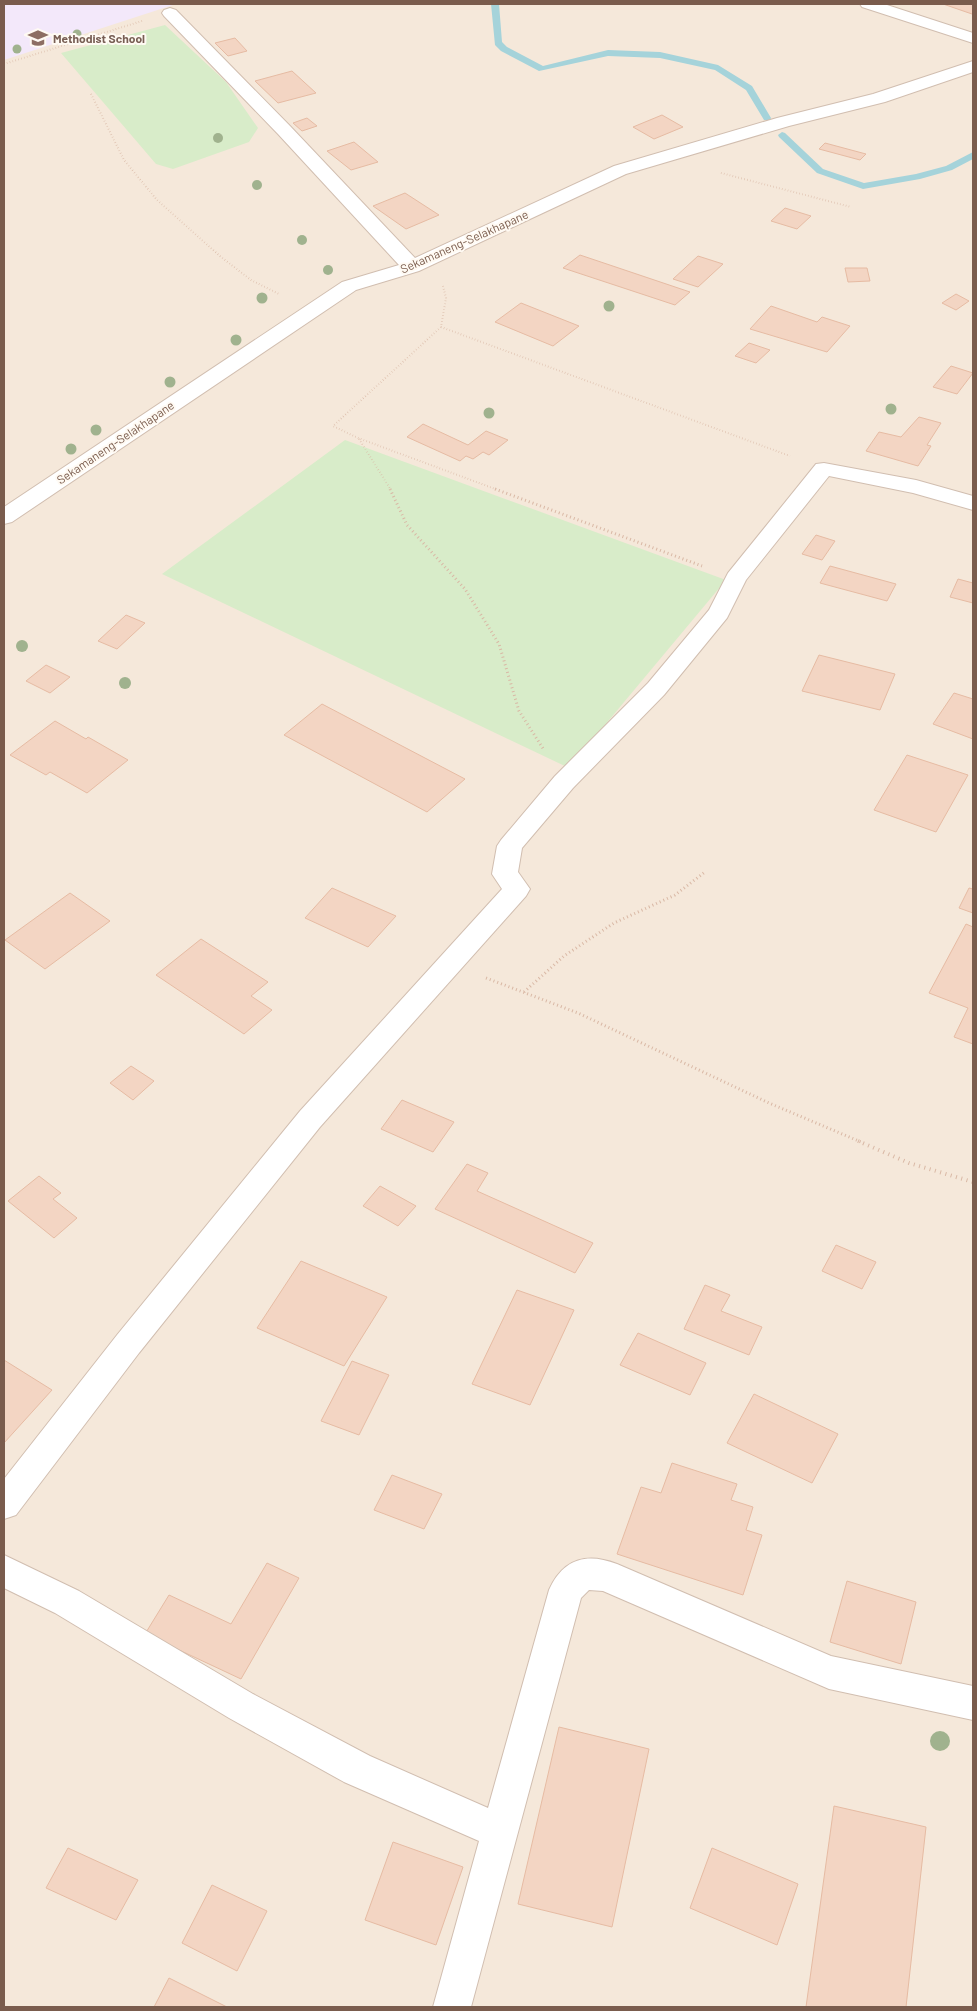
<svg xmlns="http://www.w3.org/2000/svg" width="977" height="2011" font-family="Barlow,sans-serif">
  <rect width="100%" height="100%" fill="#fdf6ec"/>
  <path fill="#f5e8da" d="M 4,4 L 973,4 L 973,2007 L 4,2007 Z"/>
  <path fill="#f3e8fa" d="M 4,4 L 176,4 L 4,60 Z"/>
  <path fill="#d8ecc9" d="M 165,25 L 226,82 L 258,128 L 249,142 L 173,169 L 156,164 L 61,53 Z
    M 345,440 L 726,580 L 569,768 L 162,574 Z"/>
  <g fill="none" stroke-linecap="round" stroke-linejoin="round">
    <path fill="#a5d3da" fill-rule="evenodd" d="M 491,4 L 499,4 L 502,42 L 507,47 L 543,66 L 608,50 L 660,52 L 718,65 L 752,86 L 771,118 L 770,120 L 764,120 L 746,90 L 715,70 L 660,58 L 608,56 L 539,71 L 501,51 L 495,45 Z
      M 782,132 L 785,133 L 823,169 L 864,183 L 916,174 L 946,166 L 973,152 L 973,159 L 952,170 L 920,179 L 863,189 L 817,173 L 779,137 L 778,135 Z"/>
  </g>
  <path fill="#f3d5c3" stroke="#e6bba3" d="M 943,4 L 973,4 L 973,13 L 972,14 Z
    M 235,38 L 247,51 L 228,56 L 215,43 Z
    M 292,71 L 316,93 L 278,103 L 255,81 Z
    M 662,115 L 683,127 L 654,139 L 633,127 Z
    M 307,118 L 317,126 L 302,131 L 293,123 Z
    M 354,142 L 378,162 L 351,170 L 327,151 Z
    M 825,143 L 866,154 L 860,160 L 819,149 Z
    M 405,193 L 439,215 L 406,229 L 373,206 Z
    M 785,208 L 811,216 L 797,229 L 771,221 Z
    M 580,255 L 690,292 L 675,305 L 563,268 Z
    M 698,256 L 723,264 L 698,287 L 673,279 Z
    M 845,268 L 867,268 L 870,281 L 848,282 Z
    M 956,294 L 969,301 L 956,310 L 942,303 Z
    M 521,303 L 579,326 L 553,346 L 495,322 Z
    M 771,306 L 817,322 L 822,317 L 850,326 L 827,352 L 750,329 Z
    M 749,343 L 770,350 L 756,363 L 735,356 Z
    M 951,366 L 973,373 L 957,394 L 933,387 Z
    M 919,417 L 941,423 L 927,445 L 931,446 L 918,466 L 866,451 L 879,432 L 901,437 Z
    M 423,424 L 468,445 L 486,431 L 508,440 L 489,455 L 483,452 L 473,459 L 466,456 L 460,461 L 407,437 Z
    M 816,535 L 835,541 L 822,560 L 802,554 Z
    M 830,566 L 896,584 L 887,601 L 820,583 Z
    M 958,579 L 973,583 L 973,603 L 950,597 Z
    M 126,615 L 145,623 L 117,649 L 98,641 Z
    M 819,655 L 895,674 L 880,710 L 802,691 Z
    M 46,665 L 70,677 L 50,693 L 26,681 Z
    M 954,693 L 973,699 L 973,739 L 933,724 Z
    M 322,704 L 465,779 L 427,812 L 284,735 Z
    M 55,721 L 86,739 L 88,737 L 128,760 L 87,793 L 50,772 L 46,775 L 10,755 Z
    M 907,755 L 968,775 L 936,832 L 874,810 Z
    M 332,888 L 396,916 L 368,947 L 305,918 Z
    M 969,888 L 973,889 L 973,913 L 959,908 Z
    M 70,893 L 110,921 L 45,969 L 5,940 Z
    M 966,924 L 973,927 L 973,1044 L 954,1037 L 968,1008 L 929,993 Z
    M 201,939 L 268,982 L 251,996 L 272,1010 L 244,1034 L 156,975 Z
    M 131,1066 L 154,1081 L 133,1100 L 110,1083 Z
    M 402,1100 L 454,1122 L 433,1152 L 381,1129 Z
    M 467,1164 L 488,1173 L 477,1191 L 593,1243 L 575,1273 L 435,1209 Z
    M 39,1176 L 61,1193 L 53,1199 L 77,1218 L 54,1238 L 8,1201 Z
    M 380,1186 L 416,1206 L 398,1226 L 363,1206 Z
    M 836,1245 L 876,1262 L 862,1289 L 822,1271 Z
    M 301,1261 L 387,1297 L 344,1366 L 257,1328 Z
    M 705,1285 L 730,1295 L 721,1311 L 762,1327 L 749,1355 L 684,1329 Z
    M 517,1290 L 574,1310 L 530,1405 L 472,1384 Z
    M 638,1333 L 706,1363 L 690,1395 L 620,1365 Z
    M 4,1360 L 52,1390 L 4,1443 Z
    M 352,1361 L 389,1375 L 359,1435 L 321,1421 Z
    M 754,1394 L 838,1434 L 812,1483 L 727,1443 Z
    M 672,1463 L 737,1484 L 731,1500 L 753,1507 L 746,1530 L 762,1535 L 743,1595 L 617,1554 L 641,1487 L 661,1493 Z
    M 392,1475 L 442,1494 L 424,1529 L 374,1510 Z
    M 267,1563 L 299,1578 L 241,1679 L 145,1634 L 169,1595 L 231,1624 Z
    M 847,1581 L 916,1602 L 901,1664 L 830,1642 Z
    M 559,1727 L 649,1749 L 612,1927 L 518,1904 Z
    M 834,1806 L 926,1827 L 906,2007 L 806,2007 Z
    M 393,1842 L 463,1867 L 436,1945 L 365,1920 Z
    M 68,1848 L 138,1880 L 116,1920 L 46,1888 Z
    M 712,1848 L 798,1884 L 777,1945 L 690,1908 Z
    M 212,1885 L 267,1911 L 237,1971 L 182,1943 Z
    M 169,1978 L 227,2007 L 154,2007 Z"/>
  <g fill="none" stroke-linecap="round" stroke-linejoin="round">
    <defs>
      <path id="minor" d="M 860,4 L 884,4 L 973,33 L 973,43 L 862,7 Z
        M 170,8 L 176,10 L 290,126 L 415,258 L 614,166 L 777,118 L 873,94 L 973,61 L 973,72 L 885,102 L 789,126 L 626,174 L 419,271 L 356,290 L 12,522 L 4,524 L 4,507 L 342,282 L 399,265 L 278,134 L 164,16 L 162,13 L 164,10 Z
        M 824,463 L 916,480 L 973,496 L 973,510 L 913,493 L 829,476 L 746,580 L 727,618 L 664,695 L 573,788 L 522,848 L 518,872 L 530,889 L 526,896 L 320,1127 L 139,1353 L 16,1515 L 4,1519 L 4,1479 L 117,1335 L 300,1111 L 502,889 L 492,874 L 497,846 L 501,840 L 555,776 L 648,683 L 709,610 L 728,573 L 816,464 Z
        M 4,1555 L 79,1591 L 253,1694 L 370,1756 L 488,1808 L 549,1590 C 563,1559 586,1552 617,1564 L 831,1656 L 973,1686 L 973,1720 L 829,1689 L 603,1591 L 589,1590 L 581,1598 L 471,2007 L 433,2007 L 479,1841 L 344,1782 L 229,1718 L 55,1613 L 4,1588 Z"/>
    </defs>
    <use href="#minor" stroke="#d1beb0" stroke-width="2"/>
    <path stroke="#d9b8a5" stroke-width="2" stroke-dasharray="0.5 2.5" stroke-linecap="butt" d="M 4,64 L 142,21
      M 91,94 L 124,160 L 157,200 L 221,257 L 251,280 L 279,294
      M 721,173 L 851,207
      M 443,286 L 446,298 L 441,327 L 333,426 L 358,438 L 498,490
      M 441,327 L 790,456
      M 359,439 L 391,490"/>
    <path stroke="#d9b8a5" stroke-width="3" stroke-dasharray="1 3" stroke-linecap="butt" d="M 390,489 L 407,525 L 465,589 L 499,644 L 519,711 L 544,750
      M 495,489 L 702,566
      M 486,978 L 578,1013 L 769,1103 L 861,1142
      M 524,992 L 564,956 L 614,923 L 675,895 L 705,872"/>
    <path stroke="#d9b8a5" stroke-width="4" stroke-dasharray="1 4.5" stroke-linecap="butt" d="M 858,1141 L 909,1163 L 973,1182"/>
    <use href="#minor" fill="#fff" fill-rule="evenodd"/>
  </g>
  <g fill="#a0b28e">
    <circle cx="77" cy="34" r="4.5"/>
    <circle cx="17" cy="49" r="4.5"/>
    <circle cx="218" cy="138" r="5"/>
    <circle cx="257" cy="185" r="5"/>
    <circle cx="302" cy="240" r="5"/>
    <circle cx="328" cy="270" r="5"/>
    <circle cx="262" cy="298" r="5.5"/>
    <circle cx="609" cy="306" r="5.5"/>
    <circle cx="236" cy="340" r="5.5"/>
    <circle cx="170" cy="382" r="5.5"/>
    <circle cx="891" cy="409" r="5.5"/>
    <circle cx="489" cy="413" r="5.5"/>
    <circle cx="96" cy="430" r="5.5"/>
    <circle cx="71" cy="449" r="5.5"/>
    <circle cx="22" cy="646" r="6"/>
    <circle cx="125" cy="683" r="6"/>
    <circle cx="940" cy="1741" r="10"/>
  </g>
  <defs>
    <symbol id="school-bare" viewBox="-9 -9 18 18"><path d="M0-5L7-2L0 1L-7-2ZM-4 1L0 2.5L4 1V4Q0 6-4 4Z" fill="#8d6e63" stroke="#fffaf3" stroke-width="2.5" paint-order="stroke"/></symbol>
  </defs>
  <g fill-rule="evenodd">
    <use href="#school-bare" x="24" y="24" width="28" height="28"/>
  </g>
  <g text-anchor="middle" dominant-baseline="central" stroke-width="4" stroke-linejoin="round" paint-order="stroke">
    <g font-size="12" font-weight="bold" fill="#785e54" stroke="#fffaf3" text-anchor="start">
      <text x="53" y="38">Methodist School</text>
    </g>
    <g font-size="12" fill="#7a5c4d" stroke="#fffaf3">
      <text transform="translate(464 241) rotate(-24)">Sekamaneng-Selakhapane</text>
      <text transform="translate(115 442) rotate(-34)">Sekamaneng-Selakhapane</text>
    </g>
  </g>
  <rect width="977" height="2011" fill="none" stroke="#7a5c4d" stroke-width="10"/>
</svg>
